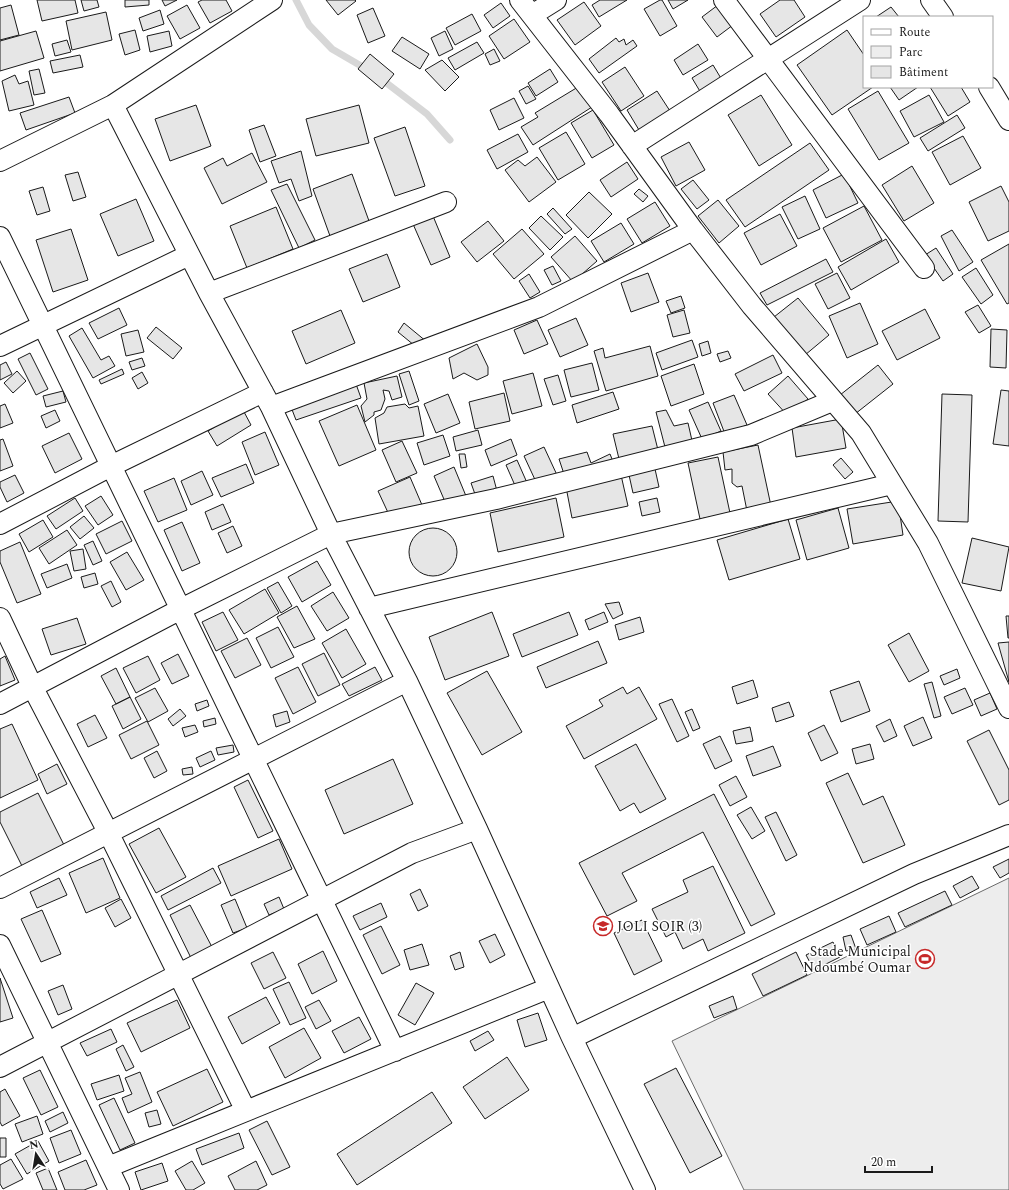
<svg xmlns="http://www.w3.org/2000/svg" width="1009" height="1190" font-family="Spectral,serif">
  <rect width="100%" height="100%" fill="#fff"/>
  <path fill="#ededed" stroke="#6a6a6a" d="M 1009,878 L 1009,1190 L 744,1190 L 672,1041 Z"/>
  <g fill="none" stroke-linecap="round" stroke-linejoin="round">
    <path stroke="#d7d7d7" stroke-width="7" d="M 296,0 L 309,25 L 332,49 L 368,70
      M 380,78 L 427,114 L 450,140"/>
  </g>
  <path fill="#e6e6e6" stroke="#1a1a1a" d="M 37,0 L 75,0 L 78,13 L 42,21 Z
    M 81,0 L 97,0 L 99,7 L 84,11 Z
    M 125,0 L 149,0 L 149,5 L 125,7 Z
    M 162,0 L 177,0 L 165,6 Z
    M 202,0 L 226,0 L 232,11 L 210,23 L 198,2 Z
    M 326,0 L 355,0 L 356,1 L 338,15 Z
    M 600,0 L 627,0 L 599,17 L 592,5 Z
    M 660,0 L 662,0 L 677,26 L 660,36 L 644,9 Z
    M 668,0 L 688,0 L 673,9 Z
    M 780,0 L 794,0 L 805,17 L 776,37 L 760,14 Z
    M 584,2 L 601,26 L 575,45 L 557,20 Z
    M 501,3 L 510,16 L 493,28 L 484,15 Z
    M 11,5 L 19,35 L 0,40 L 0,8 Z
    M 187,5 L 200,28 L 180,39 L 167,16 Z
    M 718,5 L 733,25 L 717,37 L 702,17 Z
    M 891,7 L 899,17 L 876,17 Z
    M 373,8 L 385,36 L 368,43 L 357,15 Z
    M 160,10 L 164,24 L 143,31 L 139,18 Z
    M 106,12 L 112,40 L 72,50 L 66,21 Z
    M 472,14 L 481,31 L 455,45 L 446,28 Z
    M 514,19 L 530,42 L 504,59 L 489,36 Z
    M 135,30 L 140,50 L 125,55 L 119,34 Z
    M 847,30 L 864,55 L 864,87 L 873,87 L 832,115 L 797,65 Z
    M 36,31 L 44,58 L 0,71 L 0,41 Z
    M 169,31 L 172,46 L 150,52 L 147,36 Z
    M 445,31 L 453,49 L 439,56 L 431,38 Z
    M 402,37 L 429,54 L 420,69 L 392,51 Z
    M 616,38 L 619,42 L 624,39 L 626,45 L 633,40 L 637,46 L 599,73 L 589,59 Z
    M 67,40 L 71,52 L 55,56 L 52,44 Z
    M 477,42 L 484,53 L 455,70 L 448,58 Z
    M 698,44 L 708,60 L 683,75 L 674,60 Z
    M 494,49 L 500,61 L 490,65 L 485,54 Z
    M 370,54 L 394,74 L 382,89 L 358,69 Z
    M 80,55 L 83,67 L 53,73 L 50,61 Z
    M 442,60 L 459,77 L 445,91 L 425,70 Z
    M 713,65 L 722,80 L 701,93 L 692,78 Z
    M 625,67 L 644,96 L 621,111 L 602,82 Z
    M 39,69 L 45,93 L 34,95 L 29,71 Z
    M 550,69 L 558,82 L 536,96 L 528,83 Z
    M 15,75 L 19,84 L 28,81 L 34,105 L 9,111 L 2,81 Z
    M 528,86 L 536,99 L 526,104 L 519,91 Z
    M 578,87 L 592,107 L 533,145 L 521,127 L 538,117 L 535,113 Z
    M 890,87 L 918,87 L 899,100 Z
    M 930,87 L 961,87 L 970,102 L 948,116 Z
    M 657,91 L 670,111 L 639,130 L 627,110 Z
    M 878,91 L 909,143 L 879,160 L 848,109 Z
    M 761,95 L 792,145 L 759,166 L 728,115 Z
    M 929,95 L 944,122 L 914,137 L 900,111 Z
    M 69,97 L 75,113 L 26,130 L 20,113 Z
    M 514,98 L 524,118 L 499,130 L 490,110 Z
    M 196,105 L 211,146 L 170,161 L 155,119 Z
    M 359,105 L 369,143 L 316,156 L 306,119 Z
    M 593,110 L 614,145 L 592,158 L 571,123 Z
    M 957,115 L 965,128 L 928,151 L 920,138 Z
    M 264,125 L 276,156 L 260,162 L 249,130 Z
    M 405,127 L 425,186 L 395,196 L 374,138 Z
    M 566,132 L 585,164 L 558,180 L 539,148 Z
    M 518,134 L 528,152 L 497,169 L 487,150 Z
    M 963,136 L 981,168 L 950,185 L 932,152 Z
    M 689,142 L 705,170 L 676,186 L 661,157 Z
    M 810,143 L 829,170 L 745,227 L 726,200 Z
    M 301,151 L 312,196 L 299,201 L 291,179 L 279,183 L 271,161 Z
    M 252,153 L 267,182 L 222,204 L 204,168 L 223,158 L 227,166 Z
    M 537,157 L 556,182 L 529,202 L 505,170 L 518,160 L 525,166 Z
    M 627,162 L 638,179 L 611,197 L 600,180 Z
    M 912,166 L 934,203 L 904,221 L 882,185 Z
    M 78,172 L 86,197 L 73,201 L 65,175 Z
    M 352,174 L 369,221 L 330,236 L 313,189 Z
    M 844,174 L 858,203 L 826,218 L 813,190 Z
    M 693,180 L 709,200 L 697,209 L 681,189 Z
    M 287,184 L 315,240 L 299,248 L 271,190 Z
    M 1001,186 L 1009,202 L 1009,231 L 988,241 L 969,202 Z
    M 43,187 L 50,211 L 37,215 L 29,191 Z
    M 639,189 L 648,196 L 643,202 L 634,194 Z
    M 589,192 L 612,214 L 588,238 L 566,215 Z
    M 805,196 L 820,229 L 798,239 L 782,207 Z
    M 136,199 L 154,241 L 118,256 L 100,214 Z
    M 718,200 L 739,226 L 719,243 L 698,216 Z
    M 655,202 L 670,226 L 642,243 L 627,219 Z
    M 864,206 L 882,240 L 841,262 L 823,228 Z
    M 276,207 L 293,249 L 247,268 L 230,226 Z
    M 553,208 L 572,229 L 565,234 L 547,214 Z
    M 780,214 L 797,246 L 761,265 L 744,233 Z
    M 433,216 L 450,257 L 431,265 L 413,224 Z
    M 541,216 L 563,237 L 550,250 L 529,228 Z
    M 488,221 L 504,241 L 477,262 L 461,242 Z
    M 621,223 L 634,244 L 604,262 L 591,241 Z
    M 71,229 L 88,280 L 53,292 L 36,240 Z
    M 522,229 L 544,254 L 514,279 L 493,254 Z
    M 952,230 L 973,262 L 959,271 L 941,236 Z
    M 575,236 L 597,261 L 573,282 L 551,257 Z
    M 886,239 L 899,262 L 851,290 L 838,267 Z
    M 1009,244 L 1009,303 L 1007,304 L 981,260 Z
    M 936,248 L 953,274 L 943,281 L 925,255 Z
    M 387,254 L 400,287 L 363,302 L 349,269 Z
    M 826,259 L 833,272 L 767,305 L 760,293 Z
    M 553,266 L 561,281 L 552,285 L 544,270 Z
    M 976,268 L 993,295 L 981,304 L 962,277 Z
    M 648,273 L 659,302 L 631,312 L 621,283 Z
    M 837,273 L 850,298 L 828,309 L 815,284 Z
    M 529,274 L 540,292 L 530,298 L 519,281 Z
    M 681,296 L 685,308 L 671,313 L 666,301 Z
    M 798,298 L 829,335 L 805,355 L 774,317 Z
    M 860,303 L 878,344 L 847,358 L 829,316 Z
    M 978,305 L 991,326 L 979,333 L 965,312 Z
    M 119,308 L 127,325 L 98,339 L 89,323 Z
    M 925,309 L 940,338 L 897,360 L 882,331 Z
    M 341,310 L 355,343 L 306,364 L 292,331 Z
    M 684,310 L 690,333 L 673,337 L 667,315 Z
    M 576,318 L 588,345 L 560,357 L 548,330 Z
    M 537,320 L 548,344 L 524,354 L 514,330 Z
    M 404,323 L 427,342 L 420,350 L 398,332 Z
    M 156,327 L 182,348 L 173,359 L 147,338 Z
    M 82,328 L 101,360 L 109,356 L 115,366 L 93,378 L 69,336 Z
    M 991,329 L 1007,330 L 1006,368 L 990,367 Z
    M 138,330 L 144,352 L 126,356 L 121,334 Z
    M 692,340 L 698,357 L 662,370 L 656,353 Z
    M 708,341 L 711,353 L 702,356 L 699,344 Z
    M 477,344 L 488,367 L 488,375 L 477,380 L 464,373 L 453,379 L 449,358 Z
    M 650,346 L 658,376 L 606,391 L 594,351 L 603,348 L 605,358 Z
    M 728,351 L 731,358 L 720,362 L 717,354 Z
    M 30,353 L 48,389 L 36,395 L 18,359 Z
    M 773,355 L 782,373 L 744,391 L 735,374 Z
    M 142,358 L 145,366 L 132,370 L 129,362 Z
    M 6,362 L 12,374 L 0,380 L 0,365 Z
    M 592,363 L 599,390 L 571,397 L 564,370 Z
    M 694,364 L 704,394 L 671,406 L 661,376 Z
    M 878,365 L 893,384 L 855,414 L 840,395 Z
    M 122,369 L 124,374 L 101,384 L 99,380 Z
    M 17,371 L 26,381 L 13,393 L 4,383 Z
    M 409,371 L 419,401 L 409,405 L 399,374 Z
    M 142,372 L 148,383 L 138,389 L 132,378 Z
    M 533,373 L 542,406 L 512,414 L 503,381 Z
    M 558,375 L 566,401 L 553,405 L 544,379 Z
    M 397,376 L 402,397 L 392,400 L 389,391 L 383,390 L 385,399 L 381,410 L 374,412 L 374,415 L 365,422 L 361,406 L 367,399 L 364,383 Z
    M 788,376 L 808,399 L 788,416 L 768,394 Z
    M 356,384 L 361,398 L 296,420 L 291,407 Z
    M 1001,390 L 1009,391 L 1009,446 L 993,444 Z
    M 63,391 L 66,402 L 46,407 L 43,396 Z
    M 613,392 L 619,409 L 577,423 L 572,405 Z
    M 504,393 L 510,421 L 475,429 L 469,402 Z
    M 448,394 L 460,423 L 436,433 L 424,404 Z
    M 942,394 L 972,395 L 968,522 L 938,521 Z
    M 734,395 L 747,425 L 725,434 L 713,403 Z
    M 708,402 L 721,431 L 702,439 L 689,410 Z
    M 5,404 L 13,423 L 0,428 L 0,406 Z
    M 405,404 L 409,408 L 418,406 L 424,436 L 379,444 L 375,418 L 384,413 L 387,407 Z
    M 357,405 L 376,450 L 339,466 L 319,421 Z
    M 55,410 L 60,421 L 46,428 L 41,416 Z
    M 243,410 L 251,425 L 217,446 L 208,431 Z
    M 666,410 L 674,426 L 688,423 L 693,445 L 666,451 L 656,412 Z
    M 841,419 L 846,448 L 796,457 L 792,428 Z
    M 652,426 L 659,454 L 620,463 L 613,434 Z
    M 478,430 L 482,445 L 456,451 L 453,437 Z
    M 265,432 L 279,465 L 255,475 L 242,442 Z
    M 69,433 L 82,459 L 55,473 L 42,446 Z
    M 443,435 L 450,456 L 424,465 L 417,443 Z
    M 3,439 L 13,466 L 0,471 L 0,440 Z
    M 511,439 L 517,455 L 491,466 L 485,450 Z
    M 402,441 L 417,473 L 396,482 L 382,450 Z
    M 758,445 L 771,506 L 747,511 L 742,486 L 737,487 L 732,483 L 732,469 L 725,470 L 723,452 Z
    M 544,447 L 557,475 L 537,484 L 524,456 Z
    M 587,452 L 591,463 L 610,454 L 614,464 L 565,477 L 559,459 Z
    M 459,454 L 465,454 L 467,467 L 461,468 Z
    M 718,457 L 730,513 L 700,519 L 688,463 Z
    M 841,458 L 853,472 L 845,479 L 833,465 Z
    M 517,460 L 528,485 L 517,490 L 506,465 Z
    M 246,464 L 254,483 L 221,497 L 212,478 Z
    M 454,467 L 466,496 L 446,504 L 434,476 Z
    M 655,469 L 659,487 L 633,493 L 629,475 Z
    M 202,471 L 213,495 L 191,505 L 181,481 Z
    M 15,475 L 24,493 L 7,502 L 0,487 L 0,482 Z
    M 621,475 L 628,506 L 572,518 L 566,487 Z
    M 493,476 L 497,491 L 476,497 L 471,483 Z
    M 410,477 L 422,505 L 391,519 L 378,491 Z
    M 174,478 L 187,510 L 158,522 L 144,491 Z
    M 101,496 L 113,515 L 98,525 L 85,506 Z
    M 75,498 L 83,511 L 56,529 L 47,516 Z
    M 556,498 L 564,537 L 498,552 L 490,513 Z
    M 657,498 L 660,512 L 642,516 L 639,502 Z
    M 898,501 L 903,535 L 853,544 L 847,509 Z
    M 223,504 L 231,522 L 212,530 L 205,512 Z
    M 838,508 L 849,548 L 807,560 L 796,520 Z
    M 84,516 L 94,528 L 80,539 L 70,527 Z
    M 788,519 L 800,559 L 729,580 L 717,540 Z
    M 43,520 L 53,537 L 29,552 L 19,534 Z
    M 122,521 L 132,541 L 106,554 L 96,534 Z
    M 182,522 L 200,563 L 182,571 L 164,530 Z
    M 233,526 L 242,546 L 227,553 L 218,533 Z
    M409 552a24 24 0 1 1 48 0a24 24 0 1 1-48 0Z
    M 67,530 L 77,545 L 49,564 L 39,548 Z
    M 972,538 L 1009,547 L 1001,591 L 962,583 Z
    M 93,541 L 102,561 L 93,565 L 84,545 Z
    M 20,542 L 41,594 L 17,603 L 0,562 L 0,551 Z
    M 83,549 L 86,569 L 74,571 L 70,551 Z
    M 127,552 L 144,580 L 126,590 L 110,562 Z
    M 317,561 L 331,585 L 302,602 L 288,577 Z
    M 67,564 L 72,578 L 47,588 L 41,574 Z
    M 95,573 L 98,584 L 84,588 L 81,577 Z
    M 111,581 L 121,602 L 112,607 L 101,586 Z
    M 278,582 L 292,606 L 281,613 L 267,588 Z
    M 265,589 L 279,613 L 244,634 L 229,610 Z
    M 333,592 L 349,618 L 327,631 L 311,606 Z
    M 619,602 L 623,614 L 613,619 L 605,604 Z
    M 297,606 L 315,639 L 294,648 L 277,617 Z
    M 223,612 L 238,640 L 216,651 L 202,622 Z
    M 492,612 L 509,656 L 445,680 L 429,637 Z
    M 569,612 L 578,635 L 522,657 L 513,634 Z
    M 604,612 L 608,622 L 589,630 L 585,620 Z
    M 1006,616 L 1009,616 L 1009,638 L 1008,638 Z
    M 640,617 L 644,632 L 619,640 L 615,625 Z
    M 77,618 L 86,644 L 51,655 L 42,629 Z
    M 278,627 L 294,657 L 271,668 L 256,638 Z
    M 346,629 L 366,664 L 342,678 L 322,643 Z
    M 909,633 L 929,671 L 909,682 L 888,645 Z
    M 247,638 L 261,665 L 235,678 L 221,651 Z
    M 598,641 L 607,663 L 546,688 L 537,667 Z
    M 1009,642 L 1009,682 L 998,643 Z
    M 324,653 L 340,685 L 318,696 L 302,664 Z
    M 178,654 L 189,676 L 172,684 L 161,663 Z
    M 5,656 L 15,680 L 0,686 L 0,659 Z
    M 148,656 L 160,680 L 136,693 L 123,668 Z
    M 298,667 L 316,702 L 293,714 L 275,678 Z
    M 375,667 L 382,680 L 349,696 L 342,684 Z
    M 116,668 L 130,697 L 116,704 L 101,676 Z
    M 957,669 L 960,678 L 944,685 L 940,676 Z
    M 487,671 L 522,732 L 482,755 L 447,693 Z
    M 753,680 L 758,697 L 737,704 L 732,687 Z
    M 859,681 L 870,711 L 841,722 L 830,691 Z
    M 932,682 L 941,716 L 934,718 L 924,684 Z
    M 623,687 L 627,694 L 639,687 L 657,719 L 584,759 L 566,726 L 603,706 L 599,700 Z
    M 155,688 L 168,711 L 148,722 L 135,698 Z
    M 965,688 L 973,705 L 952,714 L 944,697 Z
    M 990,693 L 997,709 L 981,716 L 974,700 Z
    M 130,697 L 141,719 L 123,729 L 112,706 Z
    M 672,699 L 689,736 L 677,742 L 659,704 Z
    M 207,700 L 209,706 L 197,711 L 195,704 Z
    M 789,702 L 794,716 L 776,722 L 772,708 Z
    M 180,709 L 186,716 L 173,726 L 168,719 Z
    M 692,709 L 700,728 L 693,731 L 685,712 Z
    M 287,711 L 290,722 L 276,727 L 273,715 Z
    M 95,715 L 107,738 L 88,747 L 77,724 Z
    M 923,717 L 932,738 L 913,746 L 904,726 Z
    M 215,718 L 216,724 L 204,727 L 203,721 Z
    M 890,719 L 897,736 L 884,742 L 876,726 Z
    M 147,721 L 159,745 L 131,759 L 119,735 Z
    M 12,724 L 38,780 L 0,798 L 0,729 Z
    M 195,725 L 198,732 L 185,737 L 182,728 Z
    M 824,725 L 838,753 L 821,761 L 808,733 Z
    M 750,727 L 753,741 L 736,744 L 733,731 Z
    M 989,730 L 1009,770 L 1009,800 L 999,805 L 967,741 Z
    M 720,736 L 732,761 L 715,769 L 703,744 Z
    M 636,744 L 666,799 L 640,813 L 634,803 L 620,811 L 595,766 Z
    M 870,744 L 874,759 L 856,764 L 852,749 Z
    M 233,745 L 234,752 L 218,755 L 216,748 Z
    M 773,746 L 781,766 L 753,776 L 746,756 Z
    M 157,751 L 167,771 L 154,778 L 144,758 Z
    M 211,751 L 215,760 L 200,767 L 196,758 Z
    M 393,759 L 413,804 L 344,834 L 325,790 Z
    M 57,764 L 67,784 L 47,794 L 38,774 Z
    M 192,767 L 193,774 L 183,775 L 182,769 Z
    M 848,773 L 863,805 L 883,796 L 905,845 L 863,863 L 826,783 Z
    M 736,776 L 747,797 L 730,806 L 719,785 Z
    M 248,780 L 273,831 L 258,838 L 234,787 Z
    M 38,793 L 64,845 L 22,866 L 0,822 L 0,812 Z
    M 714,794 L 775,914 L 751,926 L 703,832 L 622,873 L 637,901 L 607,916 L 579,863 Z
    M 751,807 L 765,831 L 752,839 L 737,815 Z
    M 776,812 L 797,855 L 786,861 L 765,817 Z
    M 159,828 L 186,877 L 156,893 L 129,844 Z
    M 279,839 L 292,869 L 231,896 L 218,866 Z
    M 103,858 L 120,898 L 86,913 L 69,873 Z
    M 1009,859 L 1009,873 L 1000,878 L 993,867 Z
    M 713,866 L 745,933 L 708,951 L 703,939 L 683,949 L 675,932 L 666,937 L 652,909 L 688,892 L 683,880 Z
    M 213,868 L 221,883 L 168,910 L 161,896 Z
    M 972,876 L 979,888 L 960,898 L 953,886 Z
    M 59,878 L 67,895 L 37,908 L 30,892 Z
    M 420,889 L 428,906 L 418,911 L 410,894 Z
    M 945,891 L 952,905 L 905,927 L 898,913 Z
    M 279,897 L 284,909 L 269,915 L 264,904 Z
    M 121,899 L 131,918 L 115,927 L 105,908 Z
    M 235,899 L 247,928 L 233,933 L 221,905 Z
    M 381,903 L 387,917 L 360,930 L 353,916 Z
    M 190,905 L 212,947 L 191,958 L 170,915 Z
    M 42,910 L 61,954 L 41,962 L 21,919 Z
    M 889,916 L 896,932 L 867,945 L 860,929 Z
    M 642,920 L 662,961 L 634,975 L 614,933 Z
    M 381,926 L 400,965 L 382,974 L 363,935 Z
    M 495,934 L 505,955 L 490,963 L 479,941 Z
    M 851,935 L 856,949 L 846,951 L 843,937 Z
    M 833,942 L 840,957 L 814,970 L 806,955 Z
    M 422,944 L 429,965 L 410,970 L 404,950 Z
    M 323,951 L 337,981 L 312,994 L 298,964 Z
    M 273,952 L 286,978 L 264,989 L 251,963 Z
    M 460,952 L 464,967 L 455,970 L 450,956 Z
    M 796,952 L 807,975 L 763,996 L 752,974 Z
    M 0,978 L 13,1018 L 0,1022 Z
    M 289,982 L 306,1018 L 290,1025 L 273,989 Z
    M 416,983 L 434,993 L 415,1025 L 398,1015 Z
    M 63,985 L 72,1009 L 58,1015 L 48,991 Z
    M 733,996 L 737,1009 L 714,1018 L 709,1006 Z
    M 266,997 L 280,1023 L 242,1044 L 228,1017 Z
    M 177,1000 L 190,1028 L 141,1052 L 127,1023 Z
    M 319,1000 L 331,1021 L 316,1029 L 305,1007 Z
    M 538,1013 L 547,1040 L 525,1047 L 517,1020 Z
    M 359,1017 L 371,1039 L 344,1053 L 332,1031 Z
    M 304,1028 L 321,1058 L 285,1078 L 269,1047 Z
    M 111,1029 L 117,1042 L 87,1056 L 80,1043 Z
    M 488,1031 L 494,1040 L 475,1051 L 470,1041 Z
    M 123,1045 L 134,1067 L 126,1071 L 116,1049 Z
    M 507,1057 L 529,1090 L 485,1119 L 463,1087 Z
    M 676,1068 L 722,1156 L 690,1173 L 644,1084 Z
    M 207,1069 L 223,1102 L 173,1126 L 157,1092 Z
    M 40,1070 L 58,1107 L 41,1115 L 23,1078 Z
    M 140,1072 L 152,1102 L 128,1113 L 122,1098 L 132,1094 L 125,1078 Z
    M 119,1075 L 124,1091 L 97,1100 L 91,1084 Z
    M 5,1089 L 20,1116 L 2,1126 L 0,1122 L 0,1092 Z
    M 432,1092 L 452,1123 L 357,1185 L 337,1154 Z
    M 114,1098 L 135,1143 L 120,1150 L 99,1105 Z
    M 157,1110 L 161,1124 L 149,1127 L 145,1113 Z
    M 63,1112 L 68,1123 L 50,1132 L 45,1121 Z
    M 37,1116 L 43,1134 L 22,1142 L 15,1124 Z
    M 267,1121 L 290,1167 L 272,1175 L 249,1130 Z
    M 71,1130 L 81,1154 L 59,1163 L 50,1138 Z
    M 239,1133 L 244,1148 L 202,1165 L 196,1149 Z
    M 0,1138 L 6,1138 L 6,1157 L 0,1157 Z
    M 38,1141 L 49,1161 L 27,1174 L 15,1154 Z
    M 11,1159 L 23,1179 L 3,1189 L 0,1184 L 0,1165 Z
    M 86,1160 L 97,1185 L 84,1190 L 65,1190 L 58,1172 Z
    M 192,1161 L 205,1183 L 193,1190 L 186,1190 L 175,1171 Z
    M 256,1161 L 267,1185 L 257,1190 L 235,1190 L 228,1176 Z
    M 162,1163 L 168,1181 L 141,1190 L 135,1172 Z
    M 48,1168 L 57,1190 L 43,1190 L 36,1173 Z"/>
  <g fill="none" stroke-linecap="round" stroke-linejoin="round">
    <defs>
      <path id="street" d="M 520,0 L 609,114 L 693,230 L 752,306 L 861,433 L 928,543 L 1009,708
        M 724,0 L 924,268
        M 931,0 L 943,17
        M 532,15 L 556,0
        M 989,87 L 1009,120
        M 113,105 L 209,293 L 271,407 L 331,534 L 407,681 L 477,829 L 572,1038 L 645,1190
        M 632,146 L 860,0
        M 0,161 L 113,105 L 272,0
        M 0,237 L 395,1051
        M 209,293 L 446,202
        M 0,346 L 189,255
        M 271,407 L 539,307 L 693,230
        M 0,524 L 111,466 L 263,392
        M 369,608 L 892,484
        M 0,618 L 33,688 L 109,834 L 246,1111
        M 0,704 L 181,609 L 331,534 L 496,499 L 751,435 L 832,401
        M 0,888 L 407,681
        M 0,945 L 119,1190
        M 572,1038 L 914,874 L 1009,835
        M 0,1067 L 412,853 L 477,829
        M 108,1167 L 549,988"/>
    </defs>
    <use href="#street" stroke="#1a1a1a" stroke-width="22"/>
    <use href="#street" stroke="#fff" stroke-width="20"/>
  </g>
  <defs>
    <symbol id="school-ring" viewBox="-11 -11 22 22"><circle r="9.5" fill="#fff" stroke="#c62828" stroke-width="1.5"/><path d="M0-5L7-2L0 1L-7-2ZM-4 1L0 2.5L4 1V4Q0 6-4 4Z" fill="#c62828"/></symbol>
    <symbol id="stadium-ring" viewBox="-11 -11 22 22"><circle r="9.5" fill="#fff" stroke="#c62828" stroke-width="1.5"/><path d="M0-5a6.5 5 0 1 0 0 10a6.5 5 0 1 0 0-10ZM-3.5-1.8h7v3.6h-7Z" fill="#c62828"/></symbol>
  </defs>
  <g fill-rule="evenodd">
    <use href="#school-ring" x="592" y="915" width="22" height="22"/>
    <use href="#stadium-ring" x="914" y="948" width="22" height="22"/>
  </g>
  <g text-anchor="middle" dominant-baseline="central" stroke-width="3" stroke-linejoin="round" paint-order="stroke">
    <g font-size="14" fill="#1a1a1a" stroke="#fff" text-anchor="start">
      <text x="617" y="926">JOLI SOIR (3)</text>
      <text x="911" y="951" text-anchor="end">Stade Municipal<tspan x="911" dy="16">Ndoumbé Oumar</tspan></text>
    </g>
  </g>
  <rect x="863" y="16" width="130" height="72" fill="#ffffff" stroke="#a3a3a3"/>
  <rect x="871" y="29" width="20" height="6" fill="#ffffff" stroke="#a3a3a3"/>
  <text x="899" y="36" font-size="12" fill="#1a1a1a">Route</text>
  <rect x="871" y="46" width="20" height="12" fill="#ededed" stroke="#a3a3a3"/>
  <text x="899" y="56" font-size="12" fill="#1a1a1a">Parc</text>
  <rect x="871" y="66" width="20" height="12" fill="#e6e6e6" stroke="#a3a3a3"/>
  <text x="899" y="76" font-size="12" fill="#1a1a1a">Bâtiment</text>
  <g transform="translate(36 1154) rotate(348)" stroke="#ffffff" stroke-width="3" paint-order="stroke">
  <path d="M0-3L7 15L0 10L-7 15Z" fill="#1a1a1a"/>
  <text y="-6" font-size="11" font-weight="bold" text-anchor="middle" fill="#1a1a1a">N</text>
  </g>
  <path d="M865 1166v6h67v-6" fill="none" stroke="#1a1a1a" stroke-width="2"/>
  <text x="871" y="1166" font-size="12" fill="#1a1a1a" stroke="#ffffff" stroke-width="3" paint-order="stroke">20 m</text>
</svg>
